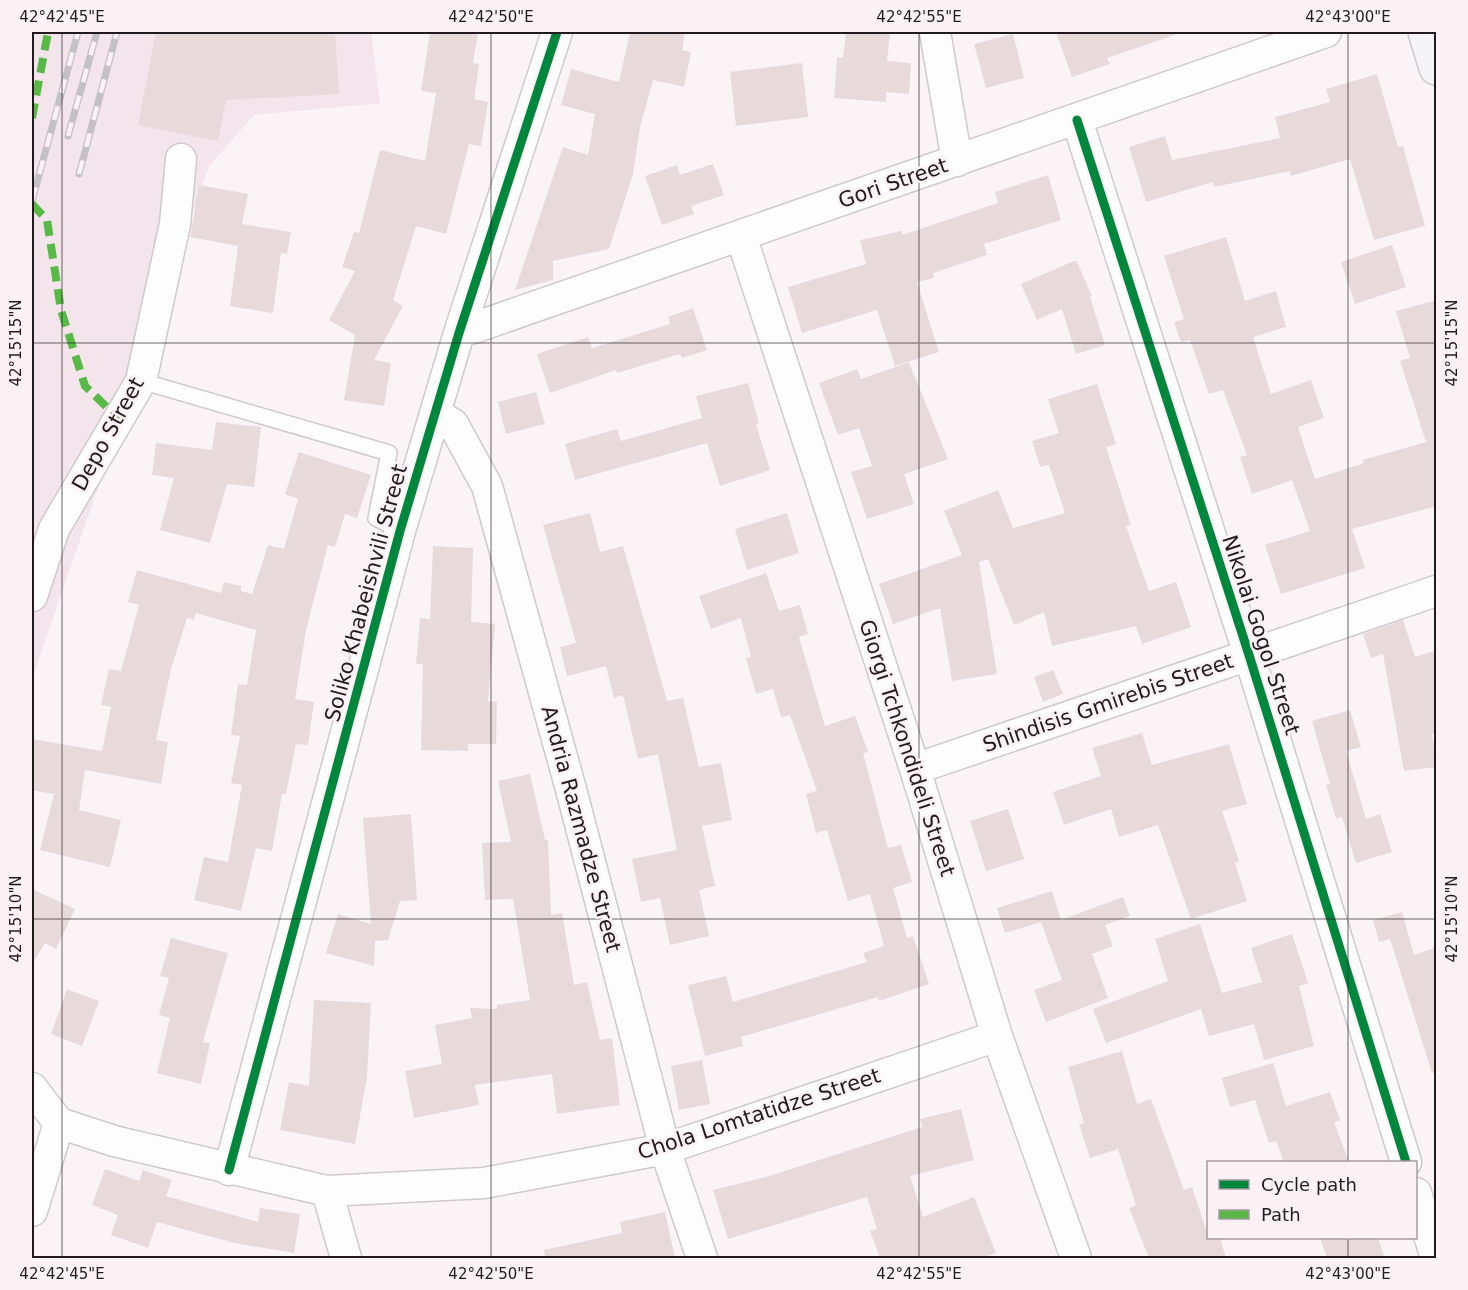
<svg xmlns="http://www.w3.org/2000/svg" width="1468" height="1290" font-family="'DejaVu Sans',sans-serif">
  <rect width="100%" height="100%" fill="#faf4f7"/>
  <path fill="#f3e5eb" d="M 32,32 L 371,32 L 380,103 L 254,115 L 209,166 L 32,679 Z"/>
  <path fill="#e8dadb" d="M 156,32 L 335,32 L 339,94 L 226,100 L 218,141 L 138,125 Z
    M 430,32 L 478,32 L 473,63 L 479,64 L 474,99 L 488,102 L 481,146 L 469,144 L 446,234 L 416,226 L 393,300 L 403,306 L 374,360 L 391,363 L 384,406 L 344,400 L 355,335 L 329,320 L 355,271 L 342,267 L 354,232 L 359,233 L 380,150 L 425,161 L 436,93 L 421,91 Z
    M 630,32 L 685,32 L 682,50 L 691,52 L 684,87 L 653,80 L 640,127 L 633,174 L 609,249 L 553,261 L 553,280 L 515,290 L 563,147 L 588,155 L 595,114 L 561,105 L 571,69 L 619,82 Z
    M 846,32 L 890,32 L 887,61 L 911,63 L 909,94 L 886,92 L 886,102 L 834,98 L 837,58 L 843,58 Z
    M 1056,32 L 1174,32 L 1175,35 L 1107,58 L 1110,64 L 1072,77 Z
    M 1013,34 L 1024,78 L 986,88 L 974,44 Z
    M 802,63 L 808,117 L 736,126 L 730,72 Z
    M 1377,74 L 1398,147 L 1403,146 L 1425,226 L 1374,240 L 1350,159 L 1291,176 L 1290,171 L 1214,187 L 1213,182 L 1146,202 L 1129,147 L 1165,136 L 1172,160 L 1280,138 L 1275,117 L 1330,102 L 1326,89 Z
    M 713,164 L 724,195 L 691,206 L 694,214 L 662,225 L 645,176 L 677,165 L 680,175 Z
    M 1048,175 L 1061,220 L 984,244 L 987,255 L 933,273 L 934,278 L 917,282 L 939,352 L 895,366 L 877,310 L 802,333 L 788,287 L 866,264 L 860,240 L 902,231 L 902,235 L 998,203 L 995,192 Z
    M 199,185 L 248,194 L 242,224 L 291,232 L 287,254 L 281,253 L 273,313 L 230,306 L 238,246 L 190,237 Z
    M 1226,237 L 1245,301 L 1276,291 L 1286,327 L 1253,337 L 1271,394 L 1311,380 L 1324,418 L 1298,427 L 1315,479 L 1364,463 L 1363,460 L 1426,442 L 1400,361 L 1410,358 L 1396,311 L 1437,300 L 1437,506 L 1352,529 L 1365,568 L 1281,594 L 1265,545 L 1310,531 L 1292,480 L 1252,494 L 1240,457 L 1247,455 L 1223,390 L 1209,394 L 1190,340 L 1181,342 L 1174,322 L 1184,319 L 1164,256 Z
    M 1392,245 L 1406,287 L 1355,304 L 1341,262 Z
    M 1076,260 L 1092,296 L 1090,297 L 1105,345 L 1076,354 L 1062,309 L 1037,320 L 1021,284 Z
    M 693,308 L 707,350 L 682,358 L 680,354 L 617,373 L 616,370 L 550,393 L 537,354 L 588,337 L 592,348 L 670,324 L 668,317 Z
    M 909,362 L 948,459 L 904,474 L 914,504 L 867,519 L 851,472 L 872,466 L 859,428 L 838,435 L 819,383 L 857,369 L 861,379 Z
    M 748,383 L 759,423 L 756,424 L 770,470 L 720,486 L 707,443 L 575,480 L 565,444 L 617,429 L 621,441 L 702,418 L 696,396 Z
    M 1097,384 L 1116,444 L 1106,447 L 1131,525 L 1126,526 L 1149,591 L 1176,582 L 1191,627 L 1142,644 L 1136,626 L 1052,646 L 1044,612 L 1014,625 L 988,559 L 979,562 L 997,674 L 952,681 L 940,608 L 893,624 L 879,584 L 962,555 L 944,511 L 998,490 L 1013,528 L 1065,513 L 1049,465 L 1040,467 L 1032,441 L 1059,433 L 1048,399 Z
    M 536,392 L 545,424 L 506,434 L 498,402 Z
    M 216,422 L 261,427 L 254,487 L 227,484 L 210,543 L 160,530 L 174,478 L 152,475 L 156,443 L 212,450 Z
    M 299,452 L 371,475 L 357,518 L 345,514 L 335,547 L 328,545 L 306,630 L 295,699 L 314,702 L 308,745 L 296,744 L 286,794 L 282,794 L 272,851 L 256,848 L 241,911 L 194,900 L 204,857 L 228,862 L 242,785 L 231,783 L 240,736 L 231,735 L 238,684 L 247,685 L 256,630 L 196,613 L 194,620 L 187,618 L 171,669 L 156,740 L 168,742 L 161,784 L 85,770 L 79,810 L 121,820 L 110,867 L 40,850 L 54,794 L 32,790 L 32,739 L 102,751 L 111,707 L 101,705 L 109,669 L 121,671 L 139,605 L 128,602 L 137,570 L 221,593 L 224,582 L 241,586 L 241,591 L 252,594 L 268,545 L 284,549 L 298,499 L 285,494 Z
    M 590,513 L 600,552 L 623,546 L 667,701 L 683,698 L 699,767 L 721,763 L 732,820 L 702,826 L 715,886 L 699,890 L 709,936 L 670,945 L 660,898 L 641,902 L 632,859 L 677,850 L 658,754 L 638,759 L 623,695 L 614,698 L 606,666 L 567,676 L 560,647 L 576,643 L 543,525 Z
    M 787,513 L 799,553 L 747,570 L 735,529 Z
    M 433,546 L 473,548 L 471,622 L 495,624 L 488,701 L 497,702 L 496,744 L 468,744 L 468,751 L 421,750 L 423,664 L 416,664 L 420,618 L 430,619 Z
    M 766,573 L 779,611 L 800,605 L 808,634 L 799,637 L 825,726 L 855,716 L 868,752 L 863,753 L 888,848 L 901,845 L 912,882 L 893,888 L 907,938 L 913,936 L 929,984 L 879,1001 L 878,997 L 741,1037 L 743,1046 L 705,1056 L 688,985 L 726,976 L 733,1002 L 867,962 L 863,953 L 884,946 L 870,894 L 848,901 L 827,830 L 816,833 L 806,794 L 817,791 L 790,715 L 781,717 L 773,689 L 756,694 L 746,658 L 751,657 L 741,618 L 711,629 L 699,596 Z
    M 1403,620 L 1415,657 L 1437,650 L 1437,733 L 1432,734 L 1437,767 L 1404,771 L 1383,654 L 1371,658 L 1363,634 Z
    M 1053,670 L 1063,694 L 1043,702 L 1034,677 Z
    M 1350,710 L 1361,747 L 1346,751 L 1366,819 L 1380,814 L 1392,852 L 1356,863 L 1342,817 L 1336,819 L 1326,785 L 1330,784 L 1312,721 Z
    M 1142,733 L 1152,765 L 1229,744 L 1247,804 L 1222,811 L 1239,861 L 1235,863 L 1247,901 L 1191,919 L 1158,825 L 1119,837 L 1111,809 L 1064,825 L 1053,792 L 1101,776 L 1092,748 Z
    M 530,774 L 545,840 L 548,840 L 551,915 L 562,913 L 574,985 L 587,982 L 600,1040 L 612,1038 L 620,1105 L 557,1114 L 552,1074 L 475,1085 L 479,1105 L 414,1118 L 405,1071 L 442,1064 L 435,1025 L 472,1018 L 470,1008 L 497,1009 L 497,1005 L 530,1000 L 513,899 L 485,900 L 482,843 L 511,842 L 498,781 Z
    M 1008,809 L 1024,859 L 986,871 L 970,821 Z
    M 411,814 L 417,900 L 400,901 L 388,940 L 375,941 L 374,966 L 326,953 L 338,914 L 371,924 L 363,818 Z
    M 32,889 L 75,909 L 56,949 L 45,943 L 32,964 Z
    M 1052,891 L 1061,920 L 1123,897 L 1130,916 L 1105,925 L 1113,946 L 1092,954 L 1108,998 L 1046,1022 L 1034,990 L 1062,980 L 1041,922 L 1005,933 L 997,908 Z
    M 1402,912 L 1414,955 L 1437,947 L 1437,1072 L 1432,1073 L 1390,939 L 1379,942 L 1373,920 Z
    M 1200,924 L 1222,993 L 1262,982 L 1251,948 L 1292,934 L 1308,983 L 1299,986 L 1314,1046 L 1264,1060 L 1254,1024 L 1209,1036 L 1201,1009 L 1106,1043 L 1093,1009 L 1168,981 L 1155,939 Z
    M 171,938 L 228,953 L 203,1042 L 210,1043 L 201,1084 L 157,1073 L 170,1018 L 159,1015 L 169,978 L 160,976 Z
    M 67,989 L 99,1001 L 82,1046 L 51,1034 Z
    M 314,1000 L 371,1003 L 367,1077 L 355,1144 L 280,1130 L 289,1082 L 309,1086 Z
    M 1122,1051 L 1137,1104 L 1151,1099 L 1184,1190 L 1192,1187 L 1209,1238 L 1220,1238 L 1226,1258 L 1149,1258 L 1129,1208 L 1136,1205 L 1118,1149 L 1090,1158 L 1079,1124 L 1084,1123 L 1068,1067 Z
    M 702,1060 L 710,1104 L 679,1110 L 671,1066 Z
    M 1273,1063 L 1286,1106 L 1330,1092 L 1340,1120 L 1334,1122 L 1349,1162 L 1284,1162 L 1276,1141 L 1269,1143 L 1255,1100 L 1230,1107 L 1222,1078 Z
    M 961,1109 L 974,1160 L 910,1176 L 923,1217 L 974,1197 L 996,1253 L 982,1258 L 880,1258 L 870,1231 L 877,1229 L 867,1197 L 728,1239 L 713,1190 L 766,1177 L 922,1127 L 920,1119 Z
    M 105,1169 L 139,1181 L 143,1170 L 172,1180 L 166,1196 L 258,1222 L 260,1208 L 300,1214 L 294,1253 L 234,1243 L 157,1222 L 148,1248 L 111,1235 L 118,1215 L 92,1205 Z
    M 665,1212 L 675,1258 L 545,1258 L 544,1250 L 622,1233 L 620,1222 Z
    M 1320,1238 L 1378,1238 L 1385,1258 L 1327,1258 Z"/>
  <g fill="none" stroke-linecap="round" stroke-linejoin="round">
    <defs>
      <path id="lane" d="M 141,381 L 389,453 L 376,518 L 400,531"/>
      <path id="street" d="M 935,32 L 957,161
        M 1077,120 L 1249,655 L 1406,1162
        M 741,236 L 915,769 L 997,1036 L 1076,1258
        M 459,333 L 1326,32
        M 436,414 L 453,424 L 487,486 L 572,793 L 665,1149 L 702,1258
        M 32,596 L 54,529 L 141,381 L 175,224 L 181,159
        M 915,769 L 1436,591
        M 32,1088 L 59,1123
        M 59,1123 L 114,1141 L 327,1191 L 484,1183 L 665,1149 L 997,1036
        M 229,1170 L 400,531 L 459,333 L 557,32
        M 327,1191 L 346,1258
        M 1416,1193 L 1436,1258
        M 32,1211 L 59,1123"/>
      <path id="secondary" d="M 1425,32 L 1436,68"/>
    </defs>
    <use href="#lane" stroke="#cfc9cc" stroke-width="18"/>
    <use href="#street" stroke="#cfc9cc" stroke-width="33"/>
    <use href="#secondary" stroke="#cfc9cc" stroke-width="36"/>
    <use href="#lane" stroke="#fefdfe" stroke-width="15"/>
    <use href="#street" stroke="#fefdfe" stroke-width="30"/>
    <use href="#secondary" stroke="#f7f4f8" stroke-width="33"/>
    <defs>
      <path id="rail" d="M 68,136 L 97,32
        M 79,174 L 117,32
        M 32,201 L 78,32"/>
    </defs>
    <use href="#rail" stroke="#c4c1c2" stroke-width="7"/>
    <use href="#rail" stroke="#fdf1f6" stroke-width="4.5" stroke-dasharray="14" stroke-linecap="butt"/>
    <path stroke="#58b947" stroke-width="8" stroke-dasharray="15 8" stroke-linecap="butt" d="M 32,118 L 48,32
      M 32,204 L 47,220 L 61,310 L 85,386 L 119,419"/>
    <defs>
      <path id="cycleway" d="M 1077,120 L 1249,655 L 1406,1162
        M 229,1170 L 400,531 L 459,333 L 557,32"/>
    </defs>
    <use href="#cycleway" stroke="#fdf1f6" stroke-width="13"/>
    <use href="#cycleway" stroke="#00873e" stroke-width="9"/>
  </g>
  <path fill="none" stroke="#221b1e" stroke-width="1.5" stroke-opacity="0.45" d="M 62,32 L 62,1258M 491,32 L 491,1258M 919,32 L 919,1258M 1348,32 L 1348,1162M 32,343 L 1436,343M 32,919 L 1436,919M 1348,1238 L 1348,1258"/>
  <g text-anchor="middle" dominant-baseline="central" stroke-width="5" stroke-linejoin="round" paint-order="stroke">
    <g font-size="21" fill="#221b1e" stroke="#fdf1f6">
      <text transform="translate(893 183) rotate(-19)">Gori Street</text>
      <text transform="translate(108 434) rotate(-61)">Depo Street</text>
      <text transform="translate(366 593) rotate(-75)">Soliko Khabeishvili Street</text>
      <text transform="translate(1261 635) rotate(72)">Nikolai Gogol Street</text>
      <text transform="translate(1108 703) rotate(-19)">Shindisis Gmirebis Street</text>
      <text transform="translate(907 748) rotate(72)">Giorgi Tchkondideli Street</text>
      <text transform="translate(581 829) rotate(75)">Andria Razmadze Street</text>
      <text transform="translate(759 1114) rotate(-18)">Chola Lomtatidze Street</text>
    </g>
  </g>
  <rect width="1468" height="1290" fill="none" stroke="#fdf1f6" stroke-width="66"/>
  <rect x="1207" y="1161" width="210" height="78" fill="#fdf1f6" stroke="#a59ba0" stroke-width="1.5"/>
  <rect x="1219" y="1180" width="30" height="9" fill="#00873e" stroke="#a59ba0" stroke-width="1.5"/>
  <text x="1261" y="1191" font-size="18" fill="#221b1e">Cycle path</text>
  <rect x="1219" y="1210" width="30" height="9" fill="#58b947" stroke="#a59ba0" stroke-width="1.5"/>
  <text x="1261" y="1221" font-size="18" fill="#221b1e">Path</text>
  <rect x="33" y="33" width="1402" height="1224" fill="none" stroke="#221b1e" stroke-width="2"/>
  <g font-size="15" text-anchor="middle" fill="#221b1e">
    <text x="62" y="22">42°42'45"E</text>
    <text x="491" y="22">42°42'50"E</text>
    <text x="919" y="22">42°42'55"E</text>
    <text x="1348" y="22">42°43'00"E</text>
    <text transform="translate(16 343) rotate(-90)" y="5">42°15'15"N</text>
    <text transform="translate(1452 343) rotate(-90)" y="5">42°15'15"N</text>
    <text transform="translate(16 919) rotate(-90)" y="5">42°15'10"N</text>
    <text transform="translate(1452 919) rotate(-90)" y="5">42°15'10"N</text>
    <text x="62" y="1279">42°42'45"E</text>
    <text x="491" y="1279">42°42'50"E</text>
    <text x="919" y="1279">42°42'55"E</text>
    <text x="1348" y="1279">42°43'00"E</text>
  </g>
</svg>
